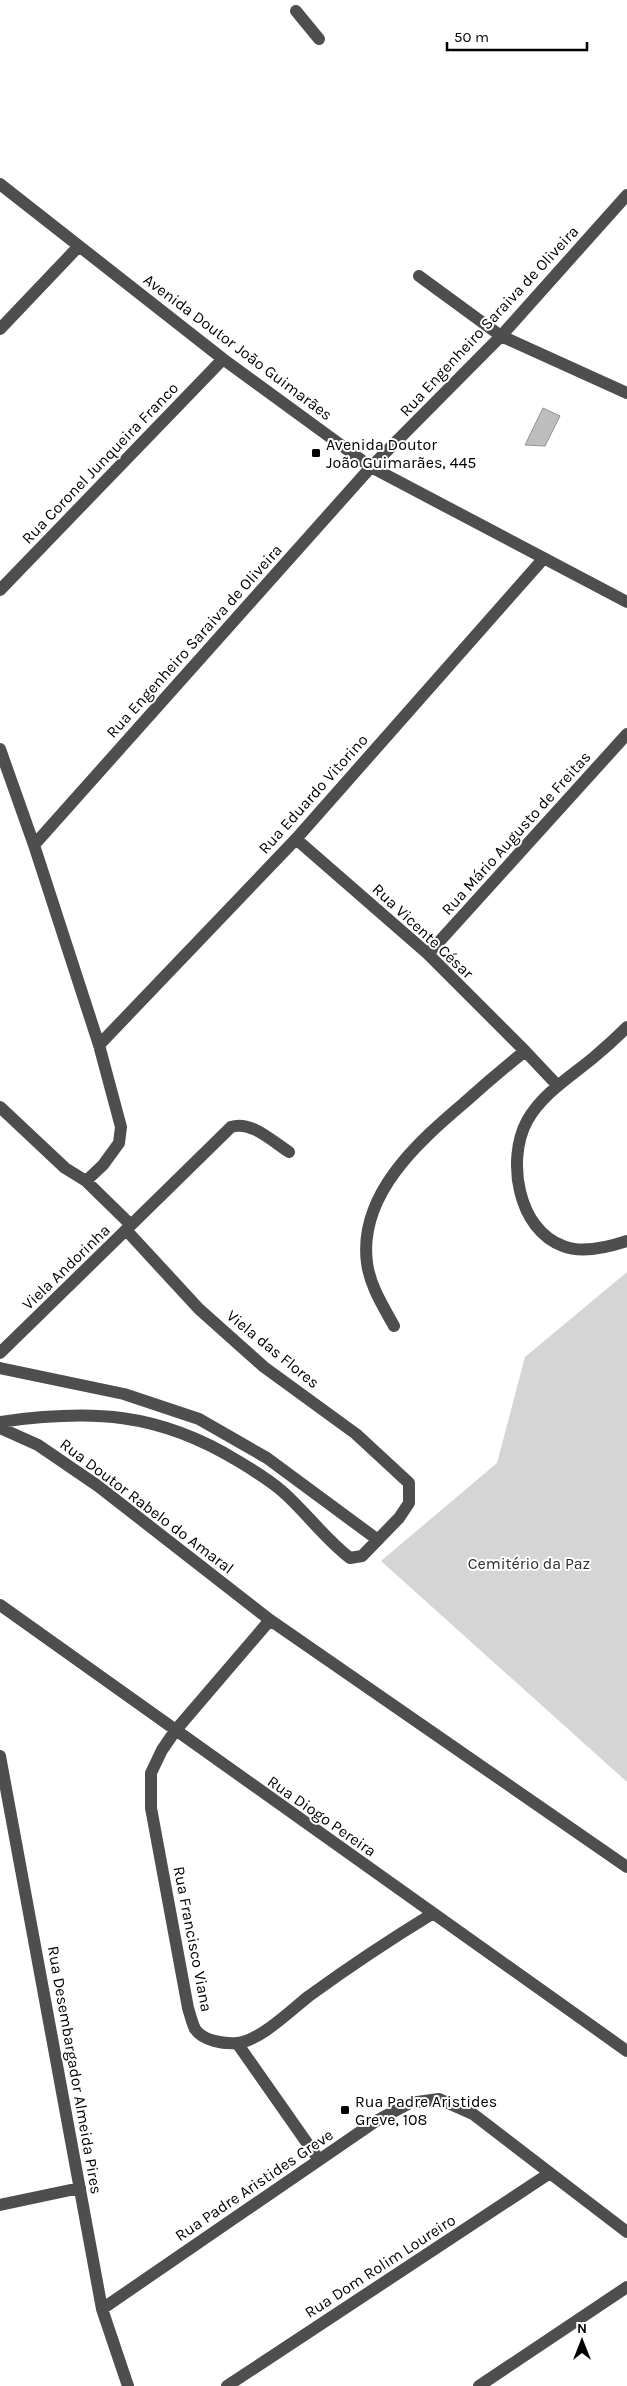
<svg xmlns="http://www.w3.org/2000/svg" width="627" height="2386" font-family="Karla,sans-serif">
  <rect width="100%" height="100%" fill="#fff"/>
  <path fill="#d5d5d5" d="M 627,1272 L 627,1782 L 381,1561 L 497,1463 L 525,1357 Z"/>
  <path fill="#bebebe" stroke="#929292" d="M 543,408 L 560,416 L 545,446 L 525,445 Z"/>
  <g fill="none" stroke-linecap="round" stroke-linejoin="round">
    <path stroke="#4e4e4e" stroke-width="12" d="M 296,11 L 319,39
      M 0,184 L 223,359 L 371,467 L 627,602
      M 419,276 L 501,336 L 627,393
      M 0,329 L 79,246
      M 0,590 L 223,359
      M 0,749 L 34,845
      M 296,839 L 428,954 L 525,1051
      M 428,954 L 627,734
      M 627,1027 C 616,1038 605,1048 593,1058 C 570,1077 542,1094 527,1121 C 506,1160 518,1230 563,1246 C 582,1254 609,1247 627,1241
      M 99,1045 L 296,839 L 544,558
      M 0,1107 L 65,1168 L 86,1181 L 131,1225 L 0,1353
      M 86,1181 L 103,1165 L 119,1143 L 121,1127 L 99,1045 L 34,845 L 371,467 L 501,336 L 627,195
      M 131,1225 L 231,1127 C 251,1120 273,1142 289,1152
      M 394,1326 C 383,1306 370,1286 367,1263 C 358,1195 418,1142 464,1103 C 484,1085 504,1068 525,1051 L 558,1086
      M 0,1368 L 124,1394 L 199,1419 L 267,1458 L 378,1540
      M 0,1422 C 91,1409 158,1412 238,1461 C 253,1470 269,1480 282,1491 C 306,1512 324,1538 350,1558 L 362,1556 L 399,1518 L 409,1503 L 409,1483 L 356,1434 L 264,1367 L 199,1309 L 127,1231
      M 0,1428 L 38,1445 L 98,1486 L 270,1620 L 627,1867
      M 0,1605 L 627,2051
      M 270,1620 L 175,1731 L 162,1750 L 151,1773 L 151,1808 L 188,2008 C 190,2014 192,2023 195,2029 C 203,2041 224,2044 237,2043 C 260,2041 291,2010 309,1996 C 349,1967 391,1939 432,1914
      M 0,1756 L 102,2309 L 128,2386
      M 237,2043 L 319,2160
      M 0,2205 L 80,2188
      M 102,2309 L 376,2121 L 410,2103 L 439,2099 L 473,2114 L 627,2232
      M 227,2386 L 550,2173
      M 479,2386 L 627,2287"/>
  </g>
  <g fill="#000" stroke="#fff" stroke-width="2">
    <rect x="311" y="448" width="10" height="10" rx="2.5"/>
    <rect x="340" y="2105" width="10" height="10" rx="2.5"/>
  </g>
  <g text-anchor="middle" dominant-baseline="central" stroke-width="4" stroke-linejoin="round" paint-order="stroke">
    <g font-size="16" fill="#000" stroke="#fff">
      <text transform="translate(489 321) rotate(-47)">Rua Engenheiro Saraiva de Oliveira</text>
      <text transform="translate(238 347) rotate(37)">Avenida Doutor João Guimarães</text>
      <text transform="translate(100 463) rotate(-46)">Rua Coronel Junqueira Franco</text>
      <text transform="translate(194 641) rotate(-48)">Rua Engenheiro Saraiva de Oliveira</text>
      <text transform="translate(313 794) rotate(-48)">Rua Eduardo Vitorino</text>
      <text transform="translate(516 833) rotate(-48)">Rua Mário Augusto de Freitas</text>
      <text transform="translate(423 931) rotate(43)">Rua Vicente César</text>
      <text transform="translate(66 1267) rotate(-44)">Viela Andorinha</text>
      <text transform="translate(273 1349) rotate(39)">Viela das Flores</text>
      <text transform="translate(147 1506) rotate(37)">Rua Doutor Rabelo do Amaral</text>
      <text transform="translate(322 1816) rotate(35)">Rua Diogo Pereira</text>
      <text transform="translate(193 1939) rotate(79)">Rua Francisco Viana</text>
      <text transform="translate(75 2070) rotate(80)">Rua Desembargador Almeida Pires</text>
      <text transform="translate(254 2185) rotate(-34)">Rua Padre Aristides Greve</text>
      <text transform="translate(380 2266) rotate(-33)">Rua Dom Rolim Loureiro</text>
    </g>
    <g font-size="16" fill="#000" stroke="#fff" text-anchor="start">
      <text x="326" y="444">Avenida Doutor<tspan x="326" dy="18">João Guimarães, 445</tspan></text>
      <text x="355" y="2101">Rua Padre Aristides<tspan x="355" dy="18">Greve, 108</tspan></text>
    </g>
    <g font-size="16" fill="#2c2c2c" stroke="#fff">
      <text x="529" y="1563">Cemitério da Paz</text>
    </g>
  </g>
  <g transform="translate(582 2341)" stroke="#ffffff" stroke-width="4" paint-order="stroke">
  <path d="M0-4L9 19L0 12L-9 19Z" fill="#000000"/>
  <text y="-8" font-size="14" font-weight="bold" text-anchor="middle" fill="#000000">N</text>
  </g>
  <path d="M447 42v8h140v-8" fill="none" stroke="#000000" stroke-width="2.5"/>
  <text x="454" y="42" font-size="15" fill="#000000" stroke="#ffffff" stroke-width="4" paint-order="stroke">50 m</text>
</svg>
